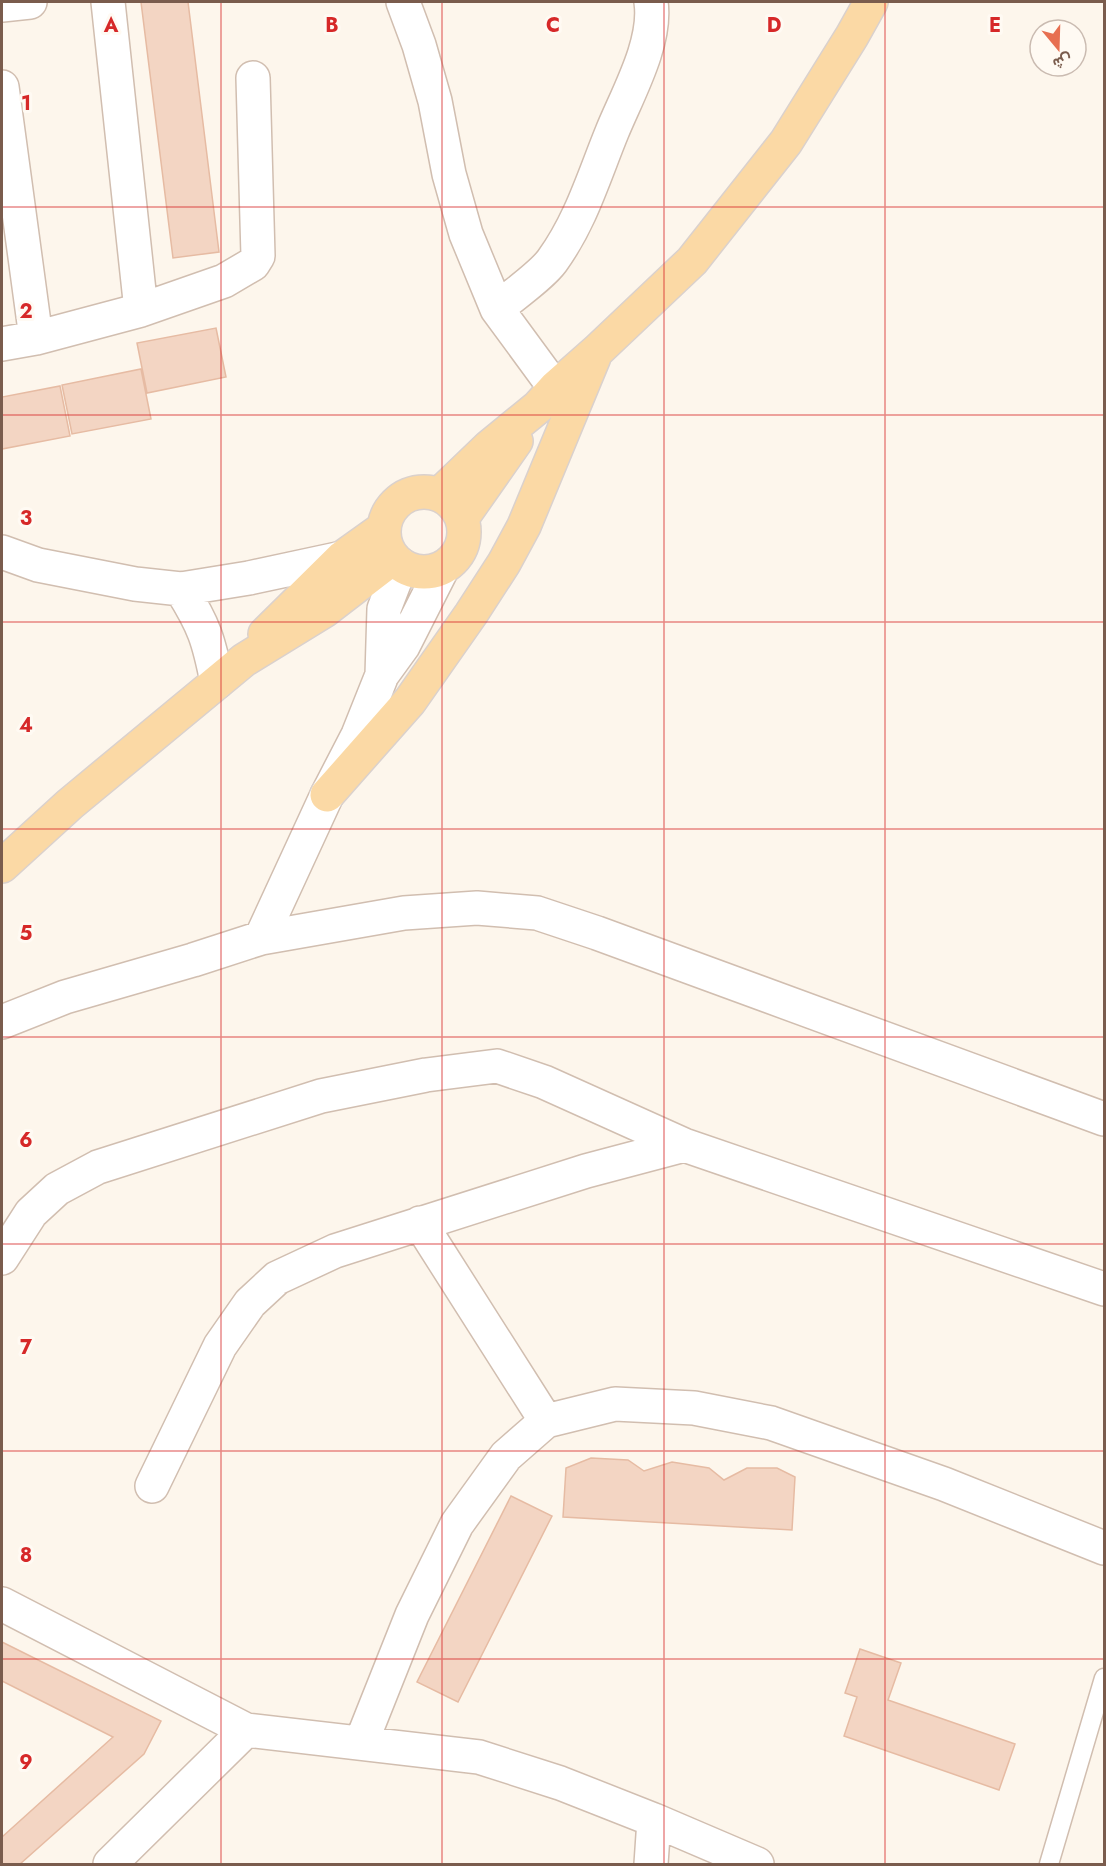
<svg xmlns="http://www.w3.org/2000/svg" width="1106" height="1866" font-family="Jost,Vazirmatn,sans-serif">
  <rect width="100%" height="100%" fill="#fdf6ec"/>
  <path fill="#f3d5c3" stroke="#e6bba3" stroke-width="1.5" d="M 141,2 L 188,2 L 219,252 L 173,258 Z
    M 216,328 L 226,377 L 147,393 L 137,343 Z
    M 141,369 L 151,419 L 72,434 L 62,385 Z
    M 60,386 L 70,436 L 2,449 L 2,397 Z
    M 591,1458 L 628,1460 L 644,1471 L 672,1462 L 709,1468 L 724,1480 L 747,1468 L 777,1468 L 795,1477 L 792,1530 L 563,1517 L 566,1468 Z
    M 511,1496 L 552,1516 L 458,1702 L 417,1682 Z
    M 2,1642 L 161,1721 L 144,1754 L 20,1864 L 2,1864 L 2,1837 L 113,1737 L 2,1681 Z
    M 860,1649 L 901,1663 L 888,1700 L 1015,1744 L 999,1790 L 844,1736 L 857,1697 L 845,1693 Z"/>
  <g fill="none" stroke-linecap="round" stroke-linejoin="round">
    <defs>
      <path id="service" d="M 1049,1864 L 1104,1678"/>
      <path id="minor" d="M 403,2 L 419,45 L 435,101 L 449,174 L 466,234 L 497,309 L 555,388
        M 2,5 L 30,2
        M 2,87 L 36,338
        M 497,309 C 513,295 541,276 552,261 C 581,221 594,176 612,132 C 627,95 657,43 651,2
        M 141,310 L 224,281 L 253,264 L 258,256 L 253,78
        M 2,344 L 36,338 L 141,310 L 108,2
        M 2,552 L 38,565 L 135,584 L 181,589 L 249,578 L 342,558
        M 181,589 C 204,625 209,641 217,682
        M 382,675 L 384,609 L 401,565
        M 261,938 L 327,795 L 358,735 L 382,675 L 403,646 L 442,569
        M 2,1022 L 65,997 L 193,960 L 261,938 L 404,913 L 477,908 L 537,913 L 597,933 L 1104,1119
        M 420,1223 L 546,1421
        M 2,1258 L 31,1213 L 57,1189 L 98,1167 L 321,1096 L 426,1075 L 497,1066 L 544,1082 L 684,1145 L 1104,1289
        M 152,1486 L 220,1346 L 250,1303 L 277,1278 L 335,1251 L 586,1171 L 684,1145
        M 2,1604 L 246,1730 L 110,1864
        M 246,1730 L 479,1757 L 560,1783 L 654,1820 L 757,1864
        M 361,1743 L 412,1615 L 457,1524 L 506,1456 L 546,1421 L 615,1404 L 694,1408 L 771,1423 L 944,1484 L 1104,1548
        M 651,1864 L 654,1820"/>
      <path id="primary" d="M384 532a40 40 0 1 1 80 0a40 40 0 1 1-80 0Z
        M 439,495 L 489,447 L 538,407 L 555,388 L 597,351 L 692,261 L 786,142 L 852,36 L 871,2
        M 462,518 L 516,441
        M 265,634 L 342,558 L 384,528
        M 327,795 L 410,701 L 471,614 L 504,563 L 524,526 L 594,357
        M 2,866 L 70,804 L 244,660 L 324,611 L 393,558"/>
    </defs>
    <use href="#service" stroke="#d1beb0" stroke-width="21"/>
    <use href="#minor" stroke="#d1beb0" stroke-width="36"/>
    <use href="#primary" stroke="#dad1cd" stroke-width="36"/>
    <use href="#service" stroke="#fff" stroke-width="18"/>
    <use href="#minor" stroke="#fff" stroke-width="33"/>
    <use href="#primary" stroke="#fbd9a5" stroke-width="33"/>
  </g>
  <path fill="none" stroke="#d62828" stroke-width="1.5" stroke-opacity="0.55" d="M 221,2 L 221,1864M 442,2 L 442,1864M 664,2 L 664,1864M 885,2 L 885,1864M 2,207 L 1104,207M 2,415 L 1104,415M 2,622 L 1104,622M 2,829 L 1104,829M 2,1037 L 1104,1037M 2,1244 L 1104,1244M 2,1451 L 1104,1451M 2,1659 L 1104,1659"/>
  <g font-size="20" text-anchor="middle" font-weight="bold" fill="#d62828" stroke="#fffaf3" stroke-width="6" stroke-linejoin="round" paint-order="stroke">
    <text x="111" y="32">A</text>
    <text x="332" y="32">B</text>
    <text x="553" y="32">C</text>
    <text x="774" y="32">D</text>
    <text x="995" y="32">E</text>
    <text x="26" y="110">1</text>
    <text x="26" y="318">2</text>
    <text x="26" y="525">3</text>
    <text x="26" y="732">4</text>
    <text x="26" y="940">5</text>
    <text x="26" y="1147">6</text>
    <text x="26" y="1354">7</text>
    <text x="26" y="1562">8</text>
    <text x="26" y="1769">9</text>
  </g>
  <rect width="1106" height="1866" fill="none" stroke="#7a5c4d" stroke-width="6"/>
  <g transform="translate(1058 48) rotate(161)"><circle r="28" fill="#fffaf3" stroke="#cabbb1" stroke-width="1.5"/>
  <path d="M0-4.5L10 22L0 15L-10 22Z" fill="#e76f51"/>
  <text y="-9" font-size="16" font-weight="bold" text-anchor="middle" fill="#7a5c4d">ش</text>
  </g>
</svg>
